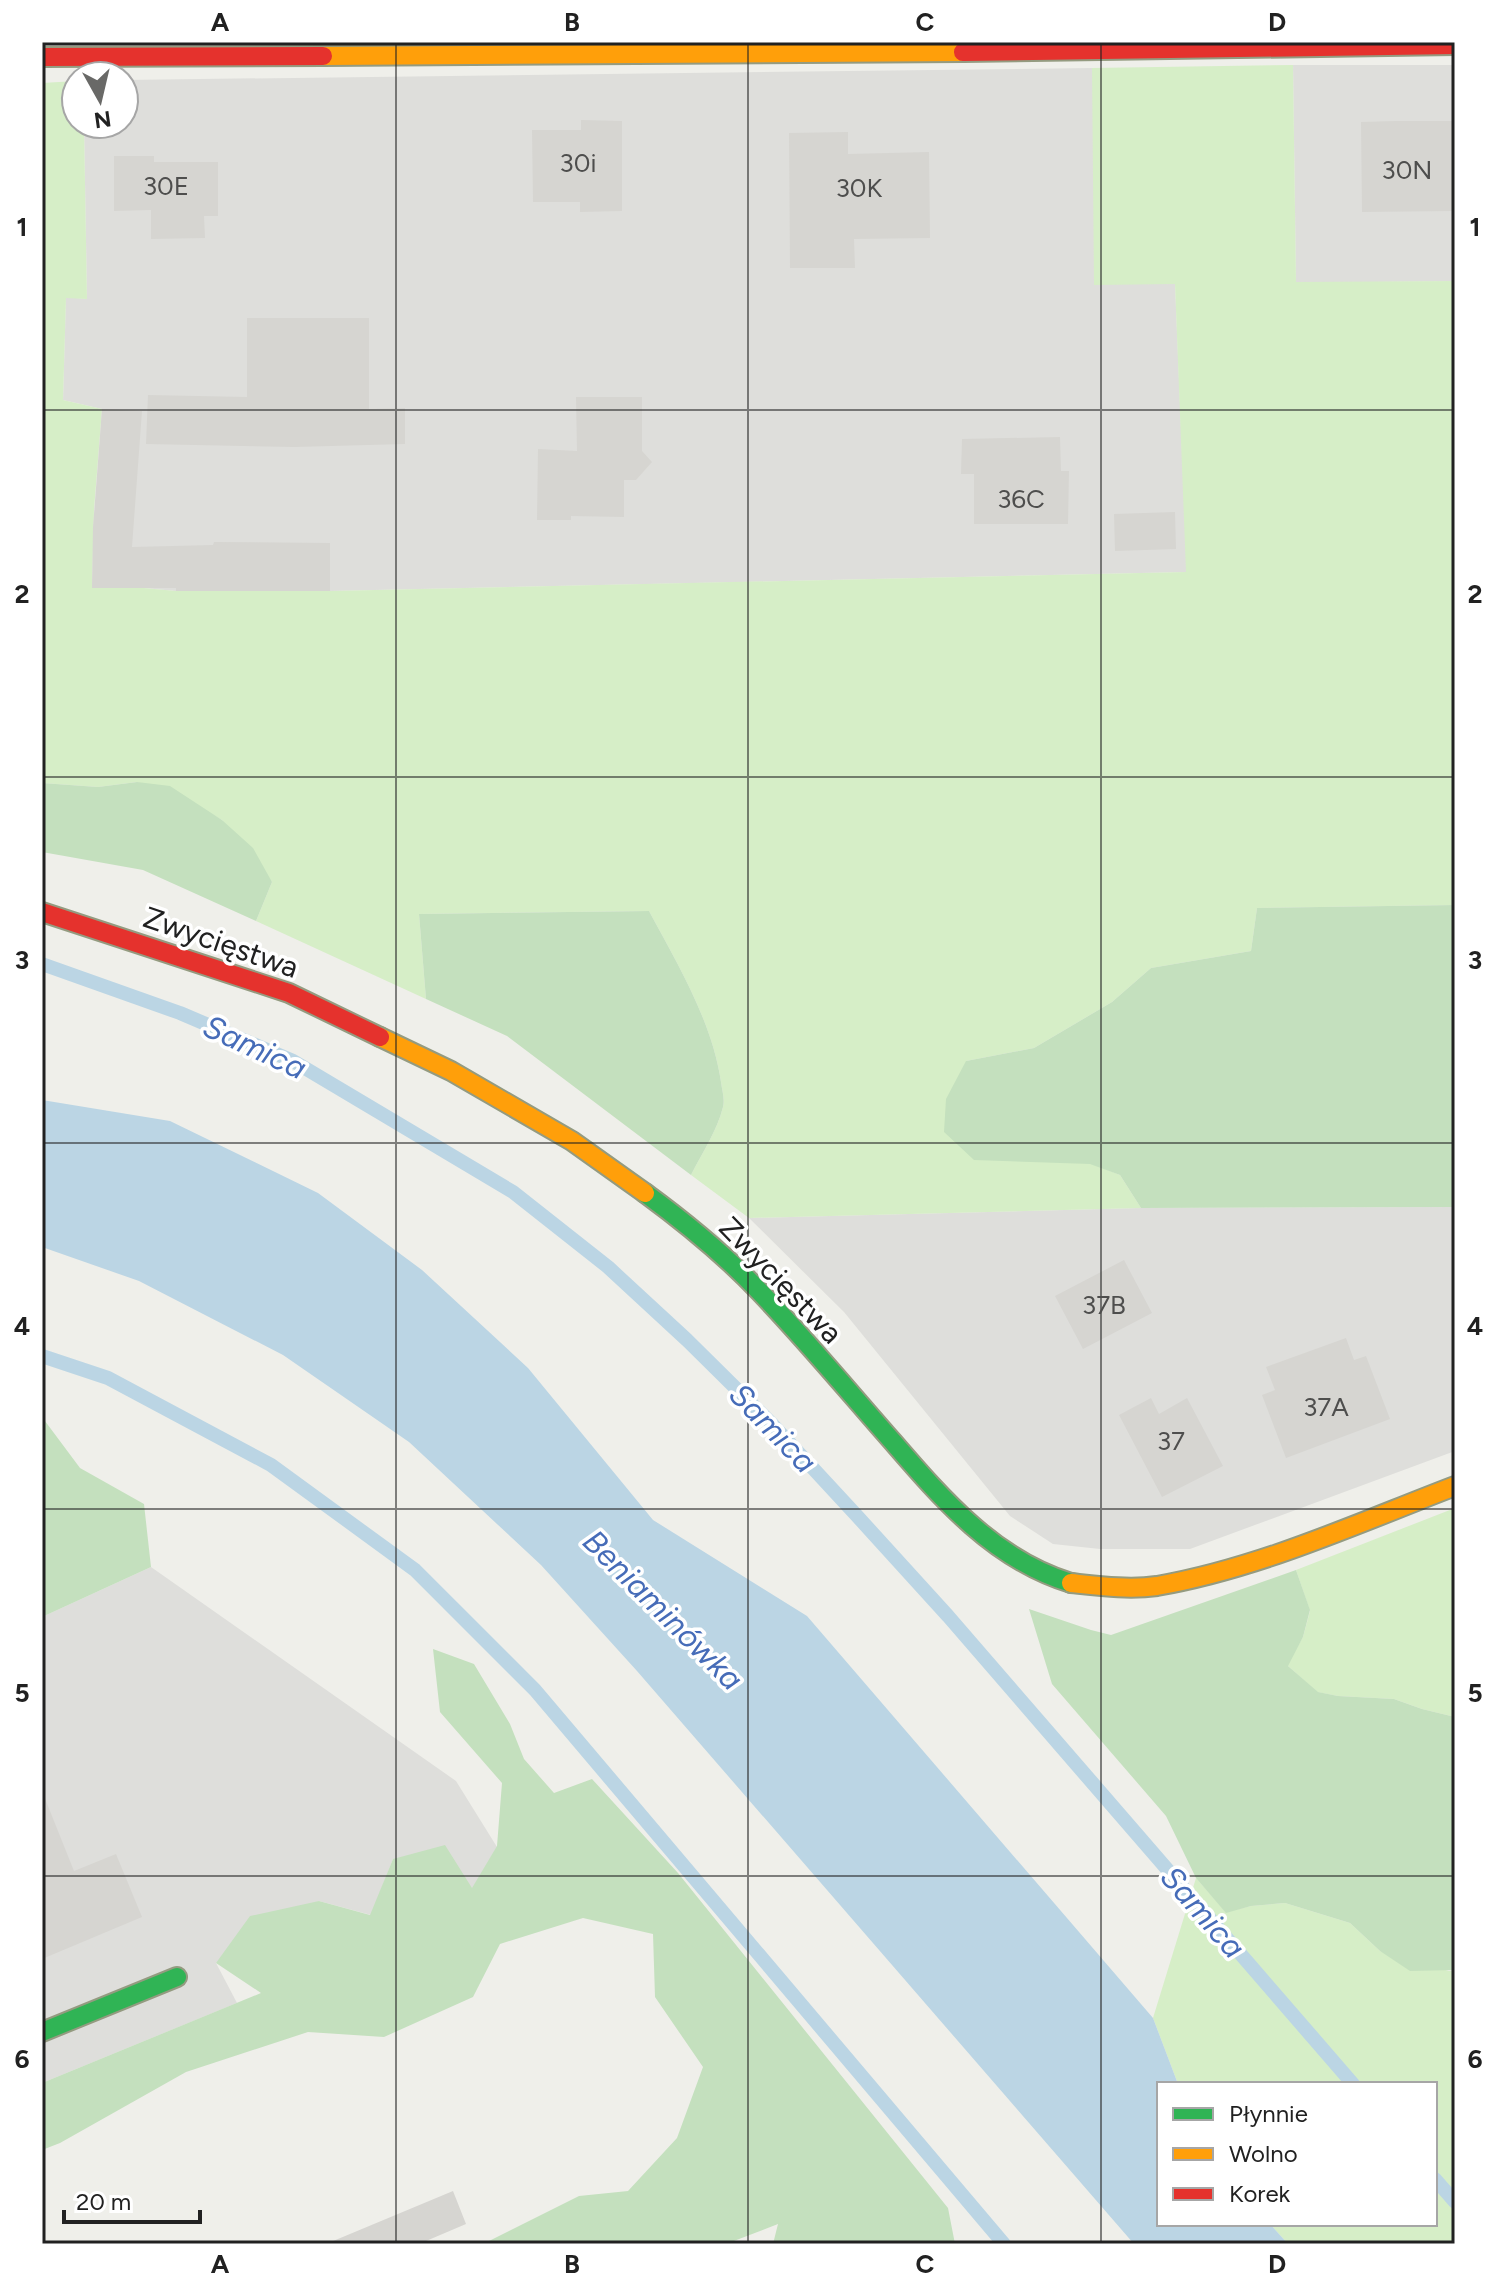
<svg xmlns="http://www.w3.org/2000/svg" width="1497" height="2286" font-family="Figtree,sans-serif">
  <rect width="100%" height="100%" fill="#efefea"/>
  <path fill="#dededb" d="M 1293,65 L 1455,65 L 1455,281 L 1296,283 Z
    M 1092,68 L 1175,284 L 1187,572 L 330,591 L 176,591 L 144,588 L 92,588 L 102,409 L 63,400 L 66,297 L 87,299 L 84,124 L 124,124 L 124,80 Z
    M 1455,1207 L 1455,1451 L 1190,1549 L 1100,1549 L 1053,1544 L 1010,1516 L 844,1312 L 749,1218 L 1141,1208 Z
    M 151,1567 L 456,1781 L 497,1847 L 472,1889 L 393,1859 L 371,1915 L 319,1901 L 216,1963 L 237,2003 L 42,2083 L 42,1617 Z"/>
  <path fill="#d6eec7" d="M 1293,65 L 1296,282 L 1455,281 L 1455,905 L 1257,908 L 1251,951 L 1151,968 L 1112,1002 L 1034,1048 L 966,1061 L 1064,1162 L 1090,1163 L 1120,1175 L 1141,1208 L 749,1218 L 691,1175 C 702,1153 717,1131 723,1107 C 725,1099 722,1090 721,1082 C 712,1021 678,965 649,911 L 419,914 L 426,999 L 256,921 L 272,882 L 222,820 L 196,805 L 137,782 L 98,787 L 42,783 L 42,83 L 76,81 L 76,124 L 84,124 L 87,299 L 66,298 L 63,400 L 102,409 L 94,510 L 92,588 L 144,588 L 176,591 L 330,591 L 1186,572 L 1175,284 L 1094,285 L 1092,68 Z
    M 1455,1508 L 1455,1717 L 1422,1709 L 1394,1699 L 1338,1696 L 1317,1692 L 1287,1665 L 1303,1637 L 1310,1611 L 1296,1570 Z
    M 1196,1878 L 1226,1912 L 1251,1906 L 1285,1903 L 1350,1923 L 1380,1951 L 1449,1971 L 1455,1970 L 1455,2244 L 1288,2244 L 1270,2224 L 1435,2224 L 1435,2084 L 1178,2084 L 1153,2018 Z"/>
  <path fill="#c4e0be" d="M 137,782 L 170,786 L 222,820 L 253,848 L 272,882 L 256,921 L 143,870 L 42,852 L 42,783 L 98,787 Z
    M 1455,905 L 1455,1207 L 1141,1208 L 1120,1175 L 1090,1164 L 974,1160 L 944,1132 L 946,1099 L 966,1061 L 1034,1048 L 1112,1002 L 1151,968 L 1251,951 L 1257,908 Z
    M 649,911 C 678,965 712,1021 721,1082 C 722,1090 725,1099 723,1107 C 717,1131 702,1153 691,1175 L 507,1036 L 426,999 L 419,914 Z
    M 42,1417 L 80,1468 L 144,1504 L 151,1567 L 42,1617 Z
    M 1296,1570 L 1310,1610 L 1303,1637 L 1288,1666 L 1318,1692 L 1338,1696 L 1394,1699 L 1422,1709 L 1455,1717 L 1455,1970 L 1410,1971 L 1380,1951 L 1350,1923 L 1285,1903 L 1251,1906 L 1226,1913 L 1196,1878 L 1166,1816 L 1052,1684 L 1029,1609 L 1091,1630 L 1111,1635 Z
    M 433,1649 L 474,1664 L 510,1724 L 524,1759 L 554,1793 L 592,1779 L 678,1873 L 948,2208 L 955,2244 L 773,2244 L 778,2224 L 726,2244 L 488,2244 L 489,2241 L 579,2196 L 628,2191 L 677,2138 L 703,2067 L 655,1997 L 653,1934 L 583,1918 L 500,1944 L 473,1997 L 384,2037 L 308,2032 L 186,2072 L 60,2143 L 42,2150 L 42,2083 L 261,1993 L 216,1963 L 250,1916 L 319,1901 L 370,1915 L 393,1859 L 445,1845 L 472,1888 L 497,1846 L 502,1783 L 440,1712 Z"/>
  <path fill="#bbd5e4" d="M 42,1100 L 170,1121 L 318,1193 L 422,1270 L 528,1368 L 653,1520 L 807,1616 L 1153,2018 L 1178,2084 L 1159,2084 L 1159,2224 L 1270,2224 L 1288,2244 L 1134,2244 L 637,1671 L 541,1565 L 409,1442 L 283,1355 L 139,1281 L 42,1247 Z"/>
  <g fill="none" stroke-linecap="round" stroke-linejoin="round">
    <path stroke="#bbd5e4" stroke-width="14" d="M 42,964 L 180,1013 L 293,1061 L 513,1192 L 608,1267 L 687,1340 L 772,1424 L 858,1517 L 948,1616 L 1353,2084
      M 42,1356 L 108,1378 L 271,1465 L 415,1570 L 535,1690 L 1004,2244
      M 1435,2179 L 1455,2202"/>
  </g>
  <path fill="#d6d5d1" d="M 581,120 L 622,121 L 622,211 L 580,212 L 580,202 L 533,202 L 532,130 L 581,130 Z
    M 1396,121 L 1452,121 L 1453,211 L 1362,212 L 1361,122 Z
    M 848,132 L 848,154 L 929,152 L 930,238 L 854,239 L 855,268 L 790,268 L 789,133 Z
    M 114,156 L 154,156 L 154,162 L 218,162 L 218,216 L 204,216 L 205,238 L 151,239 L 151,210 L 114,211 Z
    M 247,318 L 369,318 L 369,409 L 405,408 L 405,444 L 294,447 L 146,444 L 148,395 L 247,397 Z
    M 576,397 L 642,397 L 642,451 L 652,462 L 636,480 L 624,480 L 624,517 L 571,516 L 571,520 L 537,520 L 538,449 L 577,451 Z
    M 102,409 L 142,411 L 132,547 L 213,545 L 214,542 L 330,543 L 330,591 L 176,591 L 176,588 L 92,588 L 93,527 Z
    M 1060,437 L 1061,471 L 1069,471 L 1068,524 L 974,524 L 974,474 L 961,474 L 962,439 Z
    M 1175,512 L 1176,549 L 1115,551 L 1114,514 Z
    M 1124,1260 L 1152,1313 L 1083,1349 L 1055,1296 Z
    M 1346,1338 L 1354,1360 L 1366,1356 L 1390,1419 L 1286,1458 L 1262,1395 L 1275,1390 L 1266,1367 Z
    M 1151,1398 L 1159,1414 L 1187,1398 L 1223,1466 L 1162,1497 L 1119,1415 Z
    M 44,1796 L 74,1871 L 116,1854 L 142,1917 L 42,1959 Z
    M 453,2191 L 466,2224 L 419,2244 L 326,2244 Z"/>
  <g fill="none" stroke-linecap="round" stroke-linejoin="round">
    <defs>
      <path id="fast" d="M 645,1193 C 686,1223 725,1255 760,1292 C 806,1340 849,1392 893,1442 C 943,1500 995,1560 1071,1583
        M 42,2032 L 177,1977"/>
      <path id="slow" d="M 323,56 L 963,52
        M 380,1037 L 451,1071 L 572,1141 L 645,1193
        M 1071,1583 C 1099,1586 1129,1590 1157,1586 C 1260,1568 1358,1523 1455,1486"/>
      <path id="jam" d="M 963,52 L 1455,45
        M 42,57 L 323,56
        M 42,912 L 289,993 L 380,1037"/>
    </defs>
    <use href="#fast" stroke="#949b80" stroke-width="22"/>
    <use href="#slow" stroke="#949b80" stroke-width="22"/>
    <use href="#jam" stroke="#949b80" stroke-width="22"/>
    <use href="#fast" stroke="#30b455" stroke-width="18"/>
    <use href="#slow" stroke="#ff9f0a" stroke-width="18"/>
    <use href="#jam" stroke="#e5322d" stroke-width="18"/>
  </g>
  <path fill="none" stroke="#212121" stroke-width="2" stroke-opacity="0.55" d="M 396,42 L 396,2244M 748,42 L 748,2244M 1101,42 L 1101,2244M 42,410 L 1455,410M 42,777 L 1455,777M 42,1143 L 1455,1143M 42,1509 L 1455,1509M 42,1876 L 1455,1876"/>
  <g text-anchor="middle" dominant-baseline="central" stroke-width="7" stroke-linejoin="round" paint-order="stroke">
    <g font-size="26" fill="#4e4e4d">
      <text x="578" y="163">30i</text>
      <text x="1407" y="170">30N</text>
      <text x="166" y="186">30E</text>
      <text x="859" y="188">30K</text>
      <text x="1021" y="499">36C</text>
      <text x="1104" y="1305">37B</text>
      <text x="1326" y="1407">37A</text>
      <text x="1171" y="1441">37</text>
    </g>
    <g font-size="30" fill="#212121" stroke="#fff">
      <text transform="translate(221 942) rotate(19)">Zwycięstwa</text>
      <text transform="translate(781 1280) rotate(46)">Zwycięstwa</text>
    </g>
    <g font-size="32" font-style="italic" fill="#466cb8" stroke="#fff">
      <text transform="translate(255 1047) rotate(25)">Samica</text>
      <text transform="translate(773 1428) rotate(46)">Samica</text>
      <text transform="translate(663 1610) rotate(45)">Beniaminówka</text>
      <text transform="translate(1203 1912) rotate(49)">Samica</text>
    </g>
  </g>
  <rect width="1497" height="2286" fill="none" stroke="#ffffff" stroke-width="88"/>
  <rect x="1157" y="2082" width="280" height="144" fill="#ffffff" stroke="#a6a6a6" stroke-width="2"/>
  <rect x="1173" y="2108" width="40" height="12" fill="#30b455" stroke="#a6a6a6" stroke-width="2"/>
  <text x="1229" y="2122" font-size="24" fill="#212121">Płynnie</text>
  <rect x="1173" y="2148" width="40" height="12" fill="#ff9f0a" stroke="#a6a6a6" stroke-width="2"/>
  <text x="1229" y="2162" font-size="24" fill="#212121">Wolno</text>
  <rect x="1173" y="2188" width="40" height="12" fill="#e5322d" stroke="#a6a6a6" stroke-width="2"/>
  <text x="1229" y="2202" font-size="24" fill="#212121">Korek</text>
  <g transform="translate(100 100) rotate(172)"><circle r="38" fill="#ffffff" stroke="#a6a6a6" stroke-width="2"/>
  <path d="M0-6L14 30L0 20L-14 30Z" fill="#696967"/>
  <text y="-12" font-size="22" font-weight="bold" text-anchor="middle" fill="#212121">N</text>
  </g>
  <path d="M64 2210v12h136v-12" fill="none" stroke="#212121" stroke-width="4"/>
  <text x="76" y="2210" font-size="24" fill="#212121" stroke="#ffffff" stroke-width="6" paint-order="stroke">20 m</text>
  <rect x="44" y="44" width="1409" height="2198" fill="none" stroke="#212121" stroke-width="3"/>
  <g font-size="26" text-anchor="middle" font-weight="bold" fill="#212121">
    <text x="220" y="31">A</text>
    <text x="572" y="31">B</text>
    <text x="925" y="31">C</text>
    <text x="1277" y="31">D</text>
    <text x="22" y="236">1</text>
    <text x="1475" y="236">1</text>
    <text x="22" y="603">2</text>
    <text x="1475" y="603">2</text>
    <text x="22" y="969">3</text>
    <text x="1475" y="969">3</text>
    <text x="22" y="1335">4</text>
    <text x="1475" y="1335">4</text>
    <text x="22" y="1702">5</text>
    <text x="1475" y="1702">5</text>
    <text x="22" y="2068">6</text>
    <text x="1475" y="2068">6</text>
    <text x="220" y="2273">A</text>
    <text x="572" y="2273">B</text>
    <text x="925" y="2273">C</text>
    <text x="1277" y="2273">D</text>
  </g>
</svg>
